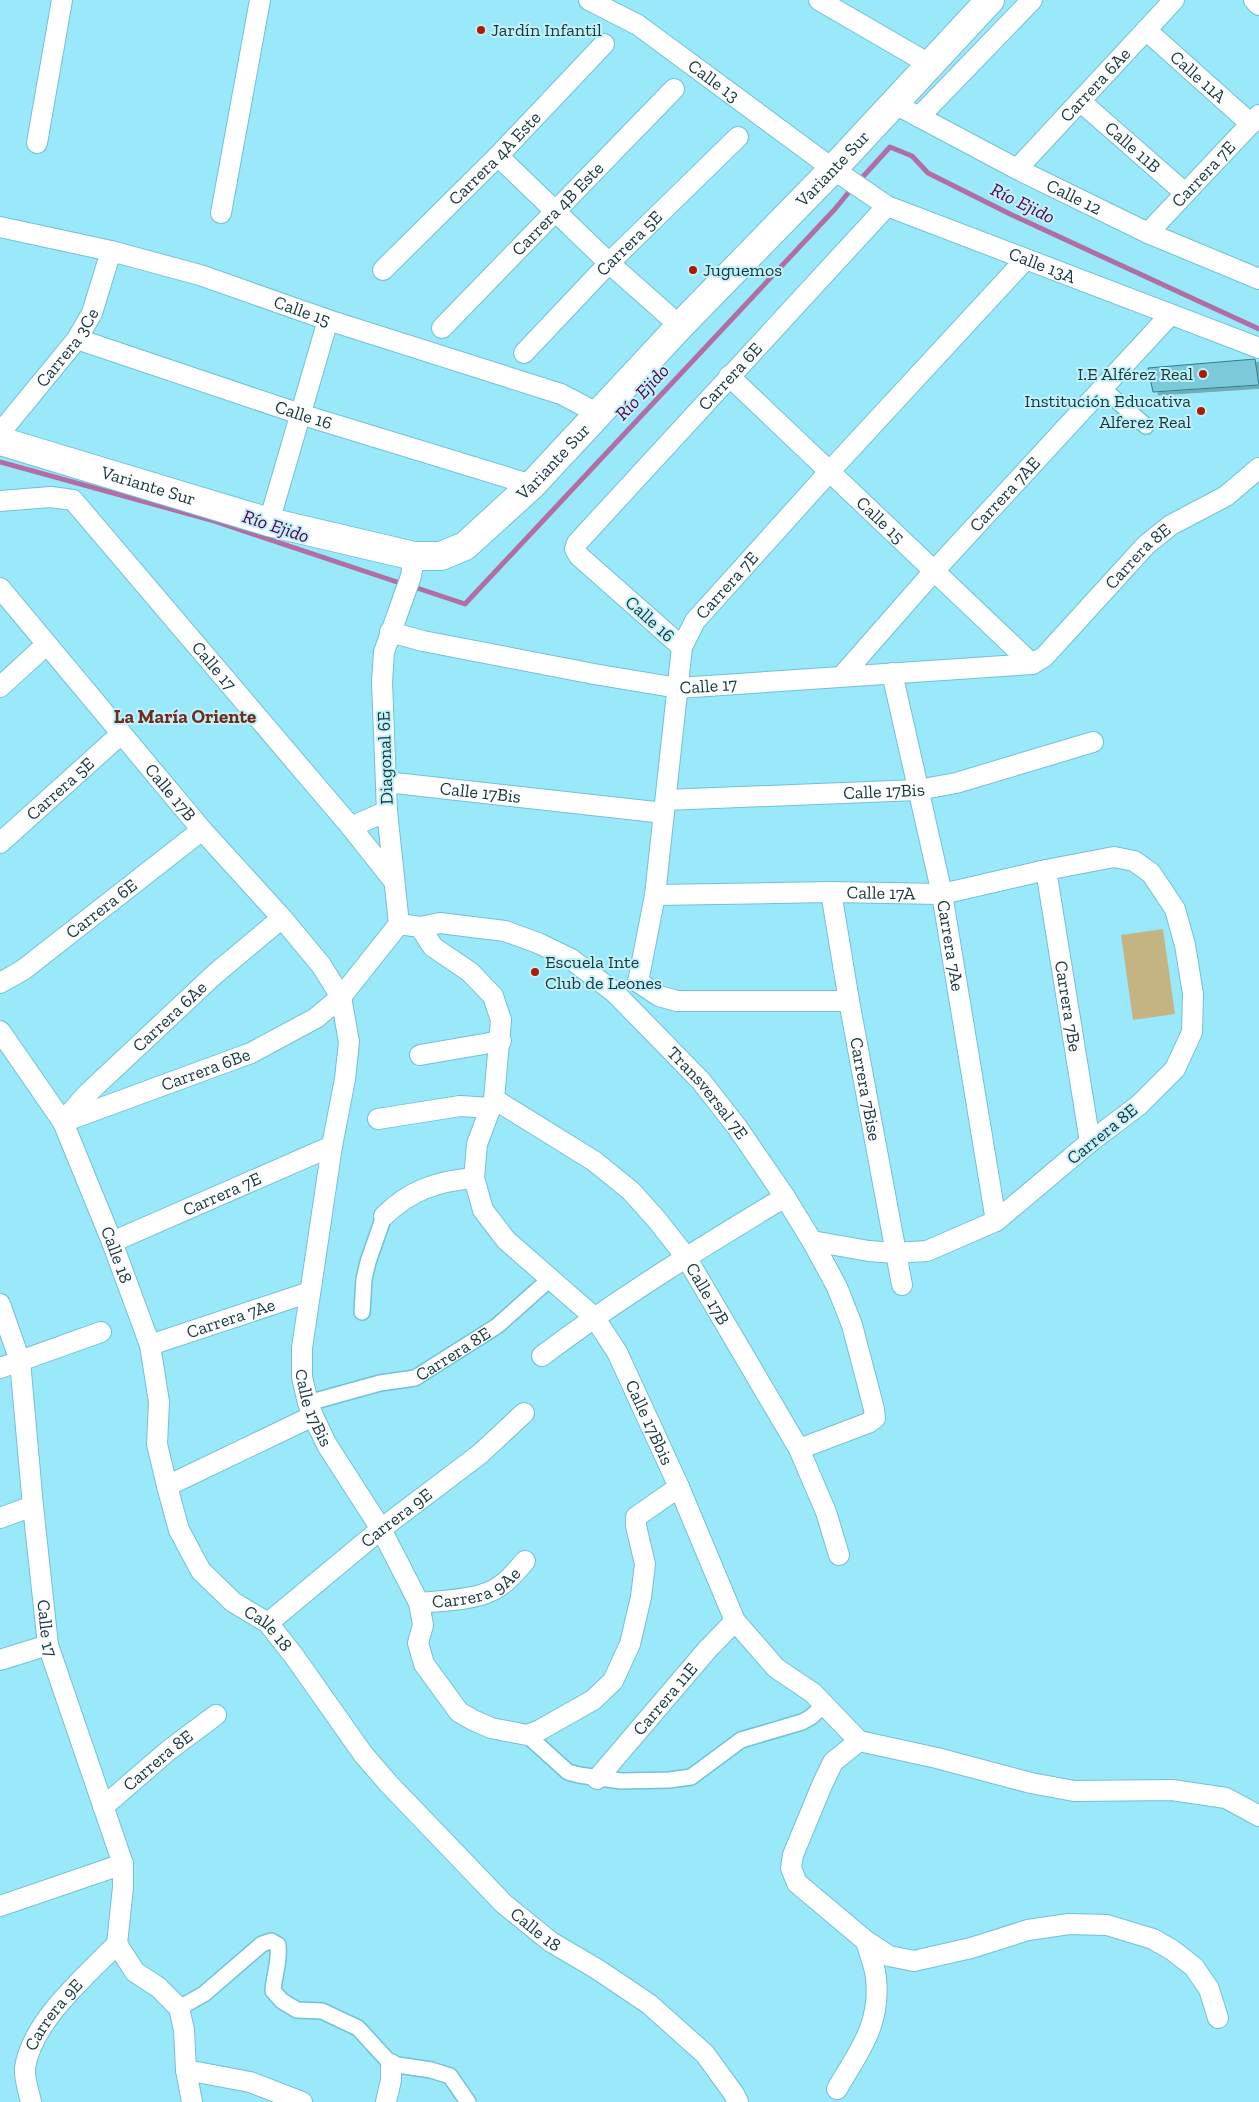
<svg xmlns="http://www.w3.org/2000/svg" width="1259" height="2102" font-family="'Zilla Slab',serif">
  <defs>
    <filter id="shadow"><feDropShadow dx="5.5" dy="3" stdDeviation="0" flood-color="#0004"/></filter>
  </defs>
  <rect width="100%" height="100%" fill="#9ae9fa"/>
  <path fill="#c4b482" d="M 1163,929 L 1175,1014 L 1133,1020 L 1121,935 Z"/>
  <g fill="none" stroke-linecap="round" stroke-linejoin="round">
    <path stroke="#b06ea5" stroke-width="5" d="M 859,181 L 890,147 L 912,156 L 928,173 L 1012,215 L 1259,329
      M 0,462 L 211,520 L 403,584
      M 411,586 L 465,604 L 835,209 L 853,187"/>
  </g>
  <path fill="#7bc9da" stroke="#2c7e8d" filter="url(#shadow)" d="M 1255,359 L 1259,385 L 1153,392 L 1148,368 Z"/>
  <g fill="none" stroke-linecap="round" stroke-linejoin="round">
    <defs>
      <g id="pedestrian">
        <path d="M 1102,388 L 1146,426"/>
        <path d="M 362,1312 L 364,1279 L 368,1262 L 384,1216"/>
        <path id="s1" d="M 308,1403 L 380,1383 L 415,1378 L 497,1326 L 551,1278"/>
        <path d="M 527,1735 L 568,1772 L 579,1775 L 621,1781 L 669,1780 L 691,1777 L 741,1740 L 802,1722 L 811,1717 L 824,1705"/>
        <path d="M 179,2008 L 204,1994 L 262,1944 L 271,1941 L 278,1945 C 280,1962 274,1975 273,1991 L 282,2001 L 297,2010 L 322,2011 L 358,2028 L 391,2064 L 431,2070 L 450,2076 L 468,2102"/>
      </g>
      <g id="minor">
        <path id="s2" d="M 589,0 L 638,25 L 833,169 L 887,206 L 1259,348"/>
        <path d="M 819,0 L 931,65"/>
        <path d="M 1254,0 L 1259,5"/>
        <path id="s3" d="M 1146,30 L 1251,124"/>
        <path id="s4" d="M 1080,101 L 1185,193"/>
        <path id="s5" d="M 893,103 L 1017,169 L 1148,233 L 1259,279"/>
        <path d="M 919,117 L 1032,0"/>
        <path d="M 37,143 L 62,0"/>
        <path d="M 498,156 L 609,263 L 680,326"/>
        <path id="s6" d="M 1017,169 L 1174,0"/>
        <path d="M 221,213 L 260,0"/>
        <path id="s7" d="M 0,227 L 111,251 L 200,275 L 328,320 L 561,394 L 599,414"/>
        <path id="s8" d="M 1148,233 L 1259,115"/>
        <path id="s9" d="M 383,270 L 498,156 L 604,44"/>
        <path id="s10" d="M 442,328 L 674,89"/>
        <path id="s11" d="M 77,339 L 300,414 L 532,485"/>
        <path id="s12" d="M 524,353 L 609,263 L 738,137"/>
        <path id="s13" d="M 729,376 L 1032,664"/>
        <path id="s14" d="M 0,433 L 77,339 L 92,313 L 111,251"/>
        <path id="s15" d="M 0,501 L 51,497 L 73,500 L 351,827 L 393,880"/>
        <path d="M 269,522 L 328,320"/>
        <path id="s16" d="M 0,588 L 202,830 L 282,918 L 321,965 L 341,997 L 349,1042 L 345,1079 L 332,1146 L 302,1348 L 302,1377 L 308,1403 L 313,1416 L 327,1445 L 381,1529 L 419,1603 L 423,1625 L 418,1643 L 424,1664 L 459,1712 L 473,1720 L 491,1728 L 527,1735 L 540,1730 L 593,1700 L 613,1681 L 630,1644 L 641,1597 L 645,1564 L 636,1526 L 636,1517 L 679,1487"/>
        <path id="s17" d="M 390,632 L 423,641 L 594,674 L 678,688 L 1032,664 L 1044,657 L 1146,545 L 1171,525 L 1226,496 L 1259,468"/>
        <path id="s18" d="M 682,647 L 579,556 L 575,549 L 577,543 L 887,206"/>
        <path id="s19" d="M 892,673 L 942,894 L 996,1221"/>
        <path id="s20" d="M 842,676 L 934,571 L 1170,315"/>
        <path d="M 0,687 L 46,645"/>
        <path id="s21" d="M 386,782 L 664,813"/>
        <path id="s22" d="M 666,800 L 918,790 L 956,783 L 1093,742"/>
        <path d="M 351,827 L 387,811"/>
        <path id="s23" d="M 0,843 L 121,734"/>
        <path id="s24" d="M 1046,870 L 1090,1142"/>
        <path id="s25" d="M 831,892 L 849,1001 L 902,1285"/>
        <path id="s26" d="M 655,895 L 831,892 L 942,894 L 1046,870 L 1114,857 L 1134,861 L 1151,873 L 1175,909 L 1185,945 L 1193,994 L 1192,1032 L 1175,1069 L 1139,1105 L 1090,1142 L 996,1221 L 927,1251 L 895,1253 L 869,1251 L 812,1241"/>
        <path id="s27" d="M 399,924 L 420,927 L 440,923 L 505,931 L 538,943 L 571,959 L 614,992 L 664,1043 L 701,1081 L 737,1127 L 785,1197 L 812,1241 L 837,1287 L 852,1325 L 874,1409 L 875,1418 L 868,1423 L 799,1449"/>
        <path d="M 399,924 L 387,811 L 382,682 L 384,652 L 411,576 L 414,556"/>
        <path id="s28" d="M 420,927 L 433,947 L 470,972 L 493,996 L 501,1020 L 494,1099 L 477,1144 L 475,1167 L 474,1178 L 483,1210 L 506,1240 L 594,1317 L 617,1352 L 679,1487 L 735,1621 L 776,1668 L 813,1693 L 859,1741"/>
        <path id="s29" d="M 638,982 L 655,895 L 682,647 L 695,621 L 830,471 L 1025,260"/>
        <path d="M 638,982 L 659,996 L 677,1001 L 849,1001"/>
        <path id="s30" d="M 0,983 L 23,970 L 202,830"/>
        <path id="s31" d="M 0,1031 L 63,1122 L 112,1242 L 150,1345 L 159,1402 L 157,1444 L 167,1486 L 179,1530 L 201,1571 L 233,1602 L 268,1623 L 294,1656 L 363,1754 L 388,1783 L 504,1904 L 551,1942 L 597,1969 L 649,2004 L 705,2054 L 734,2094 L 738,2102"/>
        <path d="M 420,1055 L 501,1041"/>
        <path id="s32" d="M 494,1099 L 594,1161 L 631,1191 L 657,1220 L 686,1257 L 799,1449 L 826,1512 L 839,1555"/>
        <path d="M 378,1119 L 460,1106 L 491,1108"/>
        <path id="s33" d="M 64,1120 L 88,1093 L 215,974 L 282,918"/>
        <path id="s34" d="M 63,1122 L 251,1053 L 316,1018 L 341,997 L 399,924"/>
        <path d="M 384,1216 C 410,1190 438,1181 474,1178"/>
        <path id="s35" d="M 112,1242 L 332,1146"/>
        <path id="s36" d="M 0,1304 L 20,1361 L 33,1506 L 48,1645 L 123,1864 L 123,1887 L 117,1944"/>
        <path id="s37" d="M 150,1345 L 310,1292"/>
        <path d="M 542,1356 C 620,1297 702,1247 785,1197"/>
        <path d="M 0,1368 L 101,1332"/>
        <path d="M 167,1486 L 313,1416"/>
        <path d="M 0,1518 L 33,1506"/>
        <path id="s38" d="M 419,1603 C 439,1601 472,1600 489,1592 C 504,1586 515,1573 525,1561"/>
        <path id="s39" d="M 268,1623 L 381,1529 L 480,1454 L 524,1413"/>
        <path d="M 0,1660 L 48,1645"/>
        <path d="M 859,1741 L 833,1762 L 822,1785 L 793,1855 L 791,1868 L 797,1883 L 866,1941 L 889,1956 L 914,1961 L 971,1948 L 1028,1930 L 1069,1924 L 1107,1925 L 1153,1939 L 1172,1950 L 1194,1967 L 1209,1989 L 1218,2018"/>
        <path d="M 859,1741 L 937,1758 L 1031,1783 L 1074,1791 L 1172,1790 L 1226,1798 L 1259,1816"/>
        <path id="s40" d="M 597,1779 L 707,1650 L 735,1621"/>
        <path id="s41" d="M 103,1807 L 169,1750 L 216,1715"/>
        <path d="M 0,1906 L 123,1864"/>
        <path d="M 117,1944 L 135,1972 L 158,1987 L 179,2008 L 184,2030 L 186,2070 L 192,2102"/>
        <path d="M 186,2070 L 250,2082 L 302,2102"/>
        <path d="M 837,2089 C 859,2051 881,2025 876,1978 C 875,1966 869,1953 866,1941"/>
        <path id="s42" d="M 31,2102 C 29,2092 24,2078 25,2068 C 32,2021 85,1977 117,1944"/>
        <path d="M 386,2102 L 391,2080 L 391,2064"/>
      </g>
      <g id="secondary">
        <path id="s43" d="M 0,441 L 269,522 L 414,556 L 441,556 L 465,546 L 532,485 L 680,326 L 833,169 L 990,0"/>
      </g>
    </defs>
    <use href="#pedestrian" stroke="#73c1d2" stroke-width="18"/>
    <use href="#minor" stroke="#73c1d2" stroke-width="22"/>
    <use href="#secondary" stroke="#73c1d2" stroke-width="30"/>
    <use href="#pedestrian" stroke="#fff" stroke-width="15"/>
    <use href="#minor" stroke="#fff" stroke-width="20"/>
    <use href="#secondary" stroke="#fff" stroke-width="28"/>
  </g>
  <g fill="#ab1c00" stroke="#c3f1fa" stroke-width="2">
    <circle cx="481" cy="30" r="5"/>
    <circle cx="693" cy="270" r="5"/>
    <circle cx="1203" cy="374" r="5"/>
    <circle cx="1201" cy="411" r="5"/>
    <circle cx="535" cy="972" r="5"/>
  </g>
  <g text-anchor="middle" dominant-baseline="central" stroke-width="4" stroke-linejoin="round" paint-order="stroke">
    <g font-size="18" fill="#16373e" stroke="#c3f1fa" text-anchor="start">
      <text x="491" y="30">Jardín Infantil</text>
      <text x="703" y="270">Juguemos</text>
      <text x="1193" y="374" text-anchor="end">I.E Alférez Real</text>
      <text x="1191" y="401" text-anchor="end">Institución Educativa<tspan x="1191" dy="21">Alferez Real</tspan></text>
      <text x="545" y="962">Escuela Inte<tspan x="545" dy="21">Club de Leones</tspan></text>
    </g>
    <g font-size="18" fill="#16373e" stroke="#c3f1fa">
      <text stroke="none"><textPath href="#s3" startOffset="70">Calle 11A</textPath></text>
      <text stroke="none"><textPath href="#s2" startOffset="149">Calle 13</textPath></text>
      <text stroke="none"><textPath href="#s6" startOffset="115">Carrera 6Ae</textPath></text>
      <text stroke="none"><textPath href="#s4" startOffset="70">Calle 11B</textPath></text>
      <text stroke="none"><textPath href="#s9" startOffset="158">Carrera 4A Este</textPath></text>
      <text stroke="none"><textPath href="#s43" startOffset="1010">Variante Sur</textPath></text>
      <text stroke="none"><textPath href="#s8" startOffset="81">Carrera 7E</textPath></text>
      <text stroke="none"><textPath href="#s5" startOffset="204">Calle 12</textPath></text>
      <text stroke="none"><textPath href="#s10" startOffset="166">Carrera 4B Este</textPath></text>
      <text stroke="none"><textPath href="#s12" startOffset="152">Carrera 5E</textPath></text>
      <text stroke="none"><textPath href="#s2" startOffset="529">Calle 13A</textPath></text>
      <text stroke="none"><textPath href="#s7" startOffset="314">Calle 15</textPath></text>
      <text stroke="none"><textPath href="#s14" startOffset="109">Carrera 3Ce</textPath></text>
      <text stroke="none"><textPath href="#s18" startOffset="378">Carrera 6E</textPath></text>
      <text stroke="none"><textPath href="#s11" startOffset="239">Calle 16</textPath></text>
      <text stroke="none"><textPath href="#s43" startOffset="605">Variante Sur</textPath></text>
      <text stroke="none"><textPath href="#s43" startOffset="155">Variante Sur</textPath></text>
      <text stroke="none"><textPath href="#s20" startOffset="244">Carrera 7AE</textPath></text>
      <text stroke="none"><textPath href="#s13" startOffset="209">Calle 15</textPath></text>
      <text stroke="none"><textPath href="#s17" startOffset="800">Carrera 8E</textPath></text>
      <text stroke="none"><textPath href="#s29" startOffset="415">Carrera 7E</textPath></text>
      <text transform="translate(650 619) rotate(42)">Calle 16</text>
      <text stroke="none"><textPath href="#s15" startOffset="291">Calle 17</textPath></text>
      <text stroke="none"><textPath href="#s17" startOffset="324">Calle 17</textPath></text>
      <text transform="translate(385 758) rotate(-92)">Diagonal 6E</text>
      <text stroke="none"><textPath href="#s23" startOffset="81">Carrera 5E</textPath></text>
      <text stroke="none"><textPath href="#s22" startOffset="218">Calle 17Bis</textPath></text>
      <text stroke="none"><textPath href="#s21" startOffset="95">Calle 17Bis</textPath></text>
      <text stroke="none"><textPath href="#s16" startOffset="266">Calle 17B</textPath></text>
      <text stroke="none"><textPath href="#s26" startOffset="226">Calle 17A</textPath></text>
      <text stroke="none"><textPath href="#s30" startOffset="126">Carrera 6E</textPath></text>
      <text stroke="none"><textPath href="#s19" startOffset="279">Carrera 7Ae</textPath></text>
      <text stroke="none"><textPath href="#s24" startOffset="138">Carrera 7Be</textPath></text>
      <text stroke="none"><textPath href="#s33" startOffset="148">Carrera 6Ae</textPath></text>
      <text stroke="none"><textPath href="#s34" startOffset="152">Carrera 6Be</textPath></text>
      <text stroke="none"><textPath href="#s25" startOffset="200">Carrera 7Bise</textPath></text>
      <text stroke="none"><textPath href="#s27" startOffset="371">Transversal 7E</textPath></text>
      <text transform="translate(1102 1134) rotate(-39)">Carrera 8E</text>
      <text stroke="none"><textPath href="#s35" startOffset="120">Carrera 7E</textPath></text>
      <text stroke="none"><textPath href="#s31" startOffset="254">Calle 18</textPath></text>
      <text stroke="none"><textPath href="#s32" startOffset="294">Calle 17B</textPath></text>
      <text stroke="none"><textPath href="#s37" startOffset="85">Carrera 7Ae</textPath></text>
      <text stroke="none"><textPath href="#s1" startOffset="155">Carrera 8E</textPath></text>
      <text stroke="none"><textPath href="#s16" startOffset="950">Calle 17Bis</textPath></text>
      <text stroke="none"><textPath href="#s28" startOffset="596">Calle 17Bbis</textPath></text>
      <text stroke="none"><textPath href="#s39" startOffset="166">Carrera 9E</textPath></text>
      <text stroke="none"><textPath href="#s38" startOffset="60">Carrera 9Ae</textPath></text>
      <text stroke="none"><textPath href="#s36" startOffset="329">Calle 17</textPath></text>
      <text stroke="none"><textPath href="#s31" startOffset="674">Calle 18</textPath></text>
      <text stroke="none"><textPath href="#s40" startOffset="105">Carrera 11E</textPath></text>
      <text stroke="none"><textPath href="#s41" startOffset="72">Carrera 8E</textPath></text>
      <text stroke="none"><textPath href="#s31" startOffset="1079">Calle 18</textPath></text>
      <text stroke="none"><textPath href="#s42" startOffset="96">Carrera 9E</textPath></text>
    </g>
    <g font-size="19" font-style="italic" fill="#55004e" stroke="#c3f1fa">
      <text transform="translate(1023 203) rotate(26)">Río Ejido</text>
      <text transform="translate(642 392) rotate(-47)">Río Ejido</text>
      <text transform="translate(276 526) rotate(18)">Río Ejido</text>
    </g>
    <g font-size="19" font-weight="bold" fill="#6f2b1e" stroke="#c3f1fa">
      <text x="185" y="716">La María Oriente</text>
    </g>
  </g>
</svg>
